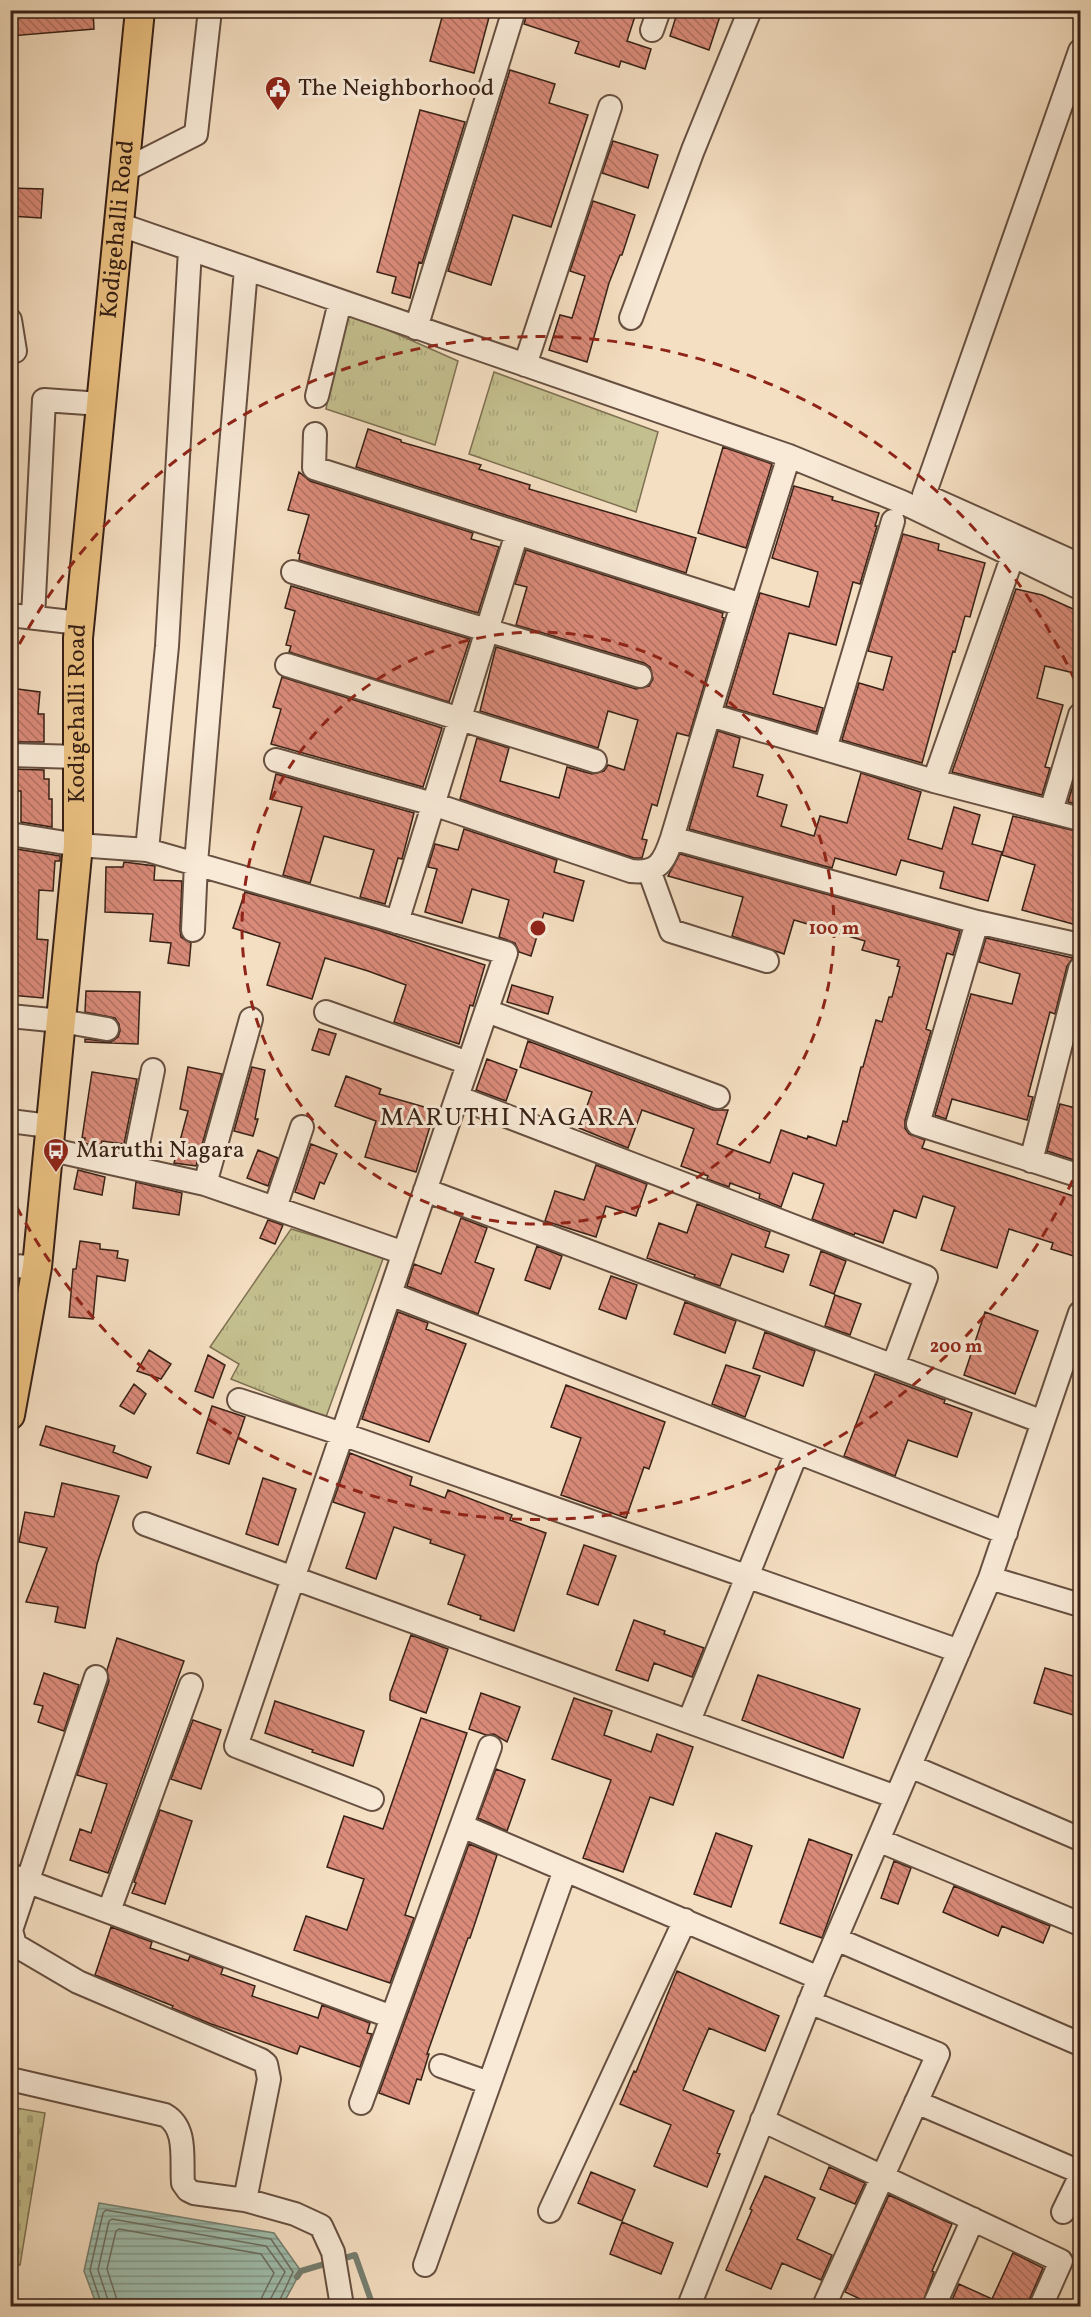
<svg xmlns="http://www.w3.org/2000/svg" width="1091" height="2317" font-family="Vollkorn,serif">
  <defs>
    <pattern id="grass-tufts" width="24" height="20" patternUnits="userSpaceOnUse" patternTransform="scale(1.5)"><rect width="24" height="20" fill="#c4bf8e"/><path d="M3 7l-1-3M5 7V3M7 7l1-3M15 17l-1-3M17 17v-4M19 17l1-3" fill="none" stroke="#a9a47a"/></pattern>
    <pattern id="cemetery-stones" width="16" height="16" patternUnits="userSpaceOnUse" patternTransform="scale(1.5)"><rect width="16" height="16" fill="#c4bf8e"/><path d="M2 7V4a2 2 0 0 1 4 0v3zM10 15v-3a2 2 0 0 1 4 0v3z" fill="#a9a47a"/></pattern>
    <pattern id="water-rules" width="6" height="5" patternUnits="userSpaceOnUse" patternTransform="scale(1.5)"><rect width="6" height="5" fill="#9ebdac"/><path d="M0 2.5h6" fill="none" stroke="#82998b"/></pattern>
    <pattern id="building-back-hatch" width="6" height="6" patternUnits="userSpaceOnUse" patternTransform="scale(1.5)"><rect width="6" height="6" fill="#da8b7a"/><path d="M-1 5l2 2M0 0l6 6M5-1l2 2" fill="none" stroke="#b27163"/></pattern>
  </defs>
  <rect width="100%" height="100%" fill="#f5dfc2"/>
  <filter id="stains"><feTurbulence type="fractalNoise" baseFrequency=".00333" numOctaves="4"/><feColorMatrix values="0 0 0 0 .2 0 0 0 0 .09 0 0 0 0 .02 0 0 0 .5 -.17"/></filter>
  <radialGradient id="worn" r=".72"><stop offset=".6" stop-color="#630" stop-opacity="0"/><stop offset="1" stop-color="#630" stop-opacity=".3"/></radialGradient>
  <path fill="url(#grass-tufts)" stroke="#7e7052" stroke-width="1.5" d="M 345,311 L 458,361 L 435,445 L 326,409 Z
    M 494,372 L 658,432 L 636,512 L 469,454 Z
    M 291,1229 L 384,1256 L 326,1417 L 231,1379 L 239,1364 L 210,1347 Z"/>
  <path fill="url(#cemetery-stones)" stroke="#7e7052" stroke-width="1.5" d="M 11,2107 L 45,2113 L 20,2265 L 11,2263 Z"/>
  <path fill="url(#water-rules)" stroke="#757f70" stroke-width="1.5" d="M 99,2203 L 274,2233 L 301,2271 L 282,2306 L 97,2306 L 84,2271 Z"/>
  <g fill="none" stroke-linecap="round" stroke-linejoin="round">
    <path stroke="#6b6f61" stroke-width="1.5" d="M 102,2306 L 90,2270 L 103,2213 L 106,2210 L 271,2239 L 293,2272 L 277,2306
      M 110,2306 L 98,2270 L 109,2221 L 112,2219 L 266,2246 L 285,2272 L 271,2298 L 269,2306
      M 119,2306 L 107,2269 L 116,2231 L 119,2229 L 261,2254 L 274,2273 L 262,2297 L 260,2306"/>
    <path stroke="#757f70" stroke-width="6" d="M 297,2277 L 301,2271 L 355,2255 L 373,2306"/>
  </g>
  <path fill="url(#building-back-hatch)" stroke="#382116" stroke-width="1.5" d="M 24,10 L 93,10 L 94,29 L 10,36 L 10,12 Z
    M 444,10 L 491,10 L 474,73 L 430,61 Z
    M 528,10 L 637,10 L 627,41 L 651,49 L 645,69 L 621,61 L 619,67 L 575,53 L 579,42 L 524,24 Z
    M 678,10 L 722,10 L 709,50 L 670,36 Z
    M 510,70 L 555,84 L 549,103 L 588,115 L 551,227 L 513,215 L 491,285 L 448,271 Z
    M 420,110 L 465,122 L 422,263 L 419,262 L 410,298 L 392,293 L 396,277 L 377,272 Z
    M 613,141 L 658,155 L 648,188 L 602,173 Z
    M 10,188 L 43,189 L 41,218 L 10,216 Z
    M 593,201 L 635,215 L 622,255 L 620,255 L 609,283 L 587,362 L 549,350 L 560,315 L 572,318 L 585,276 L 570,271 Z
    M 368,429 L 401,440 L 401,442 L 481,465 L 479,469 L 530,485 L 529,489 L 696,538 L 686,573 L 356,467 Z
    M 723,447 L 772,464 L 746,548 L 698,533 Z
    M 299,472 L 310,481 L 473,533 L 471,539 L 499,547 L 478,613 L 299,560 L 300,554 L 298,553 L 309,515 L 288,510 Z
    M 794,486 L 833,497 L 832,500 L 879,513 L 875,526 L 877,526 L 860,584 L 853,582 L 836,645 L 789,633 L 773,694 L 823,708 L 816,732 L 726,706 L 760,593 L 809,607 L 818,572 L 772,558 Z
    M 903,534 L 939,544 L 938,550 L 985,563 L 970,617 L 965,616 L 955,652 L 953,651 L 922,763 L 842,740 L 859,683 L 883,690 L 892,657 L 868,651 Z
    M 526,550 L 723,613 L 722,617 L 724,618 L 689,736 L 677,733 L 657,806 L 652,804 L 642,839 L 647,840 L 642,858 L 634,858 L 460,799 L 477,738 L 509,748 L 500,781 L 559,798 L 567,767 L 592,774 L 604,771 L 608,765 L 624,770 L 638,720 L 608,711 L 598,748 L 480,711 L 496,647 L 636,689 L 649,686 L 653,679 L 650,667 L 644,663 L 516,625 L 527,587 L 515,584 Z
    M 291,586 L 470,639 L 449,702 L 289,652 L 291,646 L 286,645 L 295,611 L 285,608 Z
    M 1016,589 L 1042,595 L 1080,612 L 1080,646 L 1074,673 L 1045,666 L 1037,698 L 1063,705 L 1045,767 L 1050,768 L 1042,795 L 952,772 Z
    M 282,677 L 442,728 L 423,787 L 271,744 L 281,709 L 273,707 Z
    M 10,688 L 40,692 L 38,714 L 44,714 L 44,742 L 10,742 Z
    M 718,731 L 740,738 L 733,767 L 763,775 L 757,796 L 787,805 L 781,826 L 814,836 L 820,816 L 847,823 L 861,773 L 921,792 L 908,839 L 942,849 L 954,807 L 980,815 L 972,844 L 1002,852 L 988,901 L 940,888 L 944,872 L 901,860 L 896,875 L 835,858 L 832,868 L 689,829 Z
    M 10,769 L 44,770 L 44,779 L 49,779 L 49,799 L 52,799 L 52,827 L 21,822 L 21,791 L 17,791 L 17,780 L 10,780 Z
    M 276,774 L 414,813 L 402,859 L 398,858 L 385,904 L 360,897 L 374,850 L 324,836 L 310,883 L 283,875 L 302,807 L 270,799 Z
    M 1076,775 L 1080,776 L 1080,805 L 1068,802 Z
    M 1013,816 L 1080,832 L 1080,926 L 1022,910 L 1035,865 L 1002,855 Z
    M 464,829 L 557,860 L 554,872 L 584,881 L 573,921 L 544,913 L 531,956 L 519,952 L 515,943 L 499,937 L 509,900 L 472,889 L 462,923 L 425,912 L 437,869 L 428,867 L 435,844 L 458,850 Z
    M 10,848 L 60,856 L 60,861 L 55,861 L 53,891 L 39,890 L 37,939 L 48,940 L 43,998 L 10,995 Z
    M 680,854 L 960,931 L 953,955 L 947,953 L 926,1029 L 931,1031 L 905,1120 L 905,1128 L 909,1134 L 925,1140 L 922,1148 L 1080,1198 L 1080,1258 L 1051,1249 L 1053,1243 L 1009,1229 L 997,1268 L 941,1250 L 955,1207 L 923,1196 L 916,1218 L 894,1210 L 883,1243 L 855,1233 L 854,1235 L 812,1219 L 824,1184 L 793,1173 L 781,1207 L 759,1198 L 760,1194 L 730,1183 L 729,1187 L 707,1179 L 708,1176 L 681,1166 L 694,1129 L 692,1128 L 642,1110 L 628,1148 L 579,1128 L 592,1092 L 520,1067 L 528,1041 L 713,1110 L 728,1110 L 717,1144 L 770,1163 L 781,1130 L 807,1139 L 808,1136 L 836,1146 L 843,1121 L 847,1122 L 861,1067 L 863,1067 L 876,1020 L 882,1022 L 889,997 L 892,997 L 900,967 L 897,966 L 899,960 L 862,950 L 865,941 L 794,920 L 784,954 L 732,936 L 743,897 L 668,876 Z
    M 124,862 L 155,866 L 154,880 L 182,881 L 180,930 L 181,937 L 191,943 L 189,966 L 168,963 L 171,943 L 150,941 L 153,914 L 105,912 L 106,867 L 123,867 Z
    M 245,892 L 378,930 L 485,965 L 473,1006 L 470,1005 L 459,1044 L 394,1022 L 406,985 L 368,971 L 325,958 L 312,999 L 267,985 L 280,943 L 233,928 Z
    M 986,938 L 1073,958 L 1067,966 L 1055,1014 L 1050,1012 L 1028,1096 L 1033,1097 L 1027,1120 L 952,1099 L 946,1119 L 935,1115 L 971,994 L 1012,1004 L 1020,974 L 979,962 Z
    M 512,985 L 553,997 L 548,1014 L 507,1002 Z
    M 86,991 L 140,992 L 138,1044 L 85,1042 L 85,1039 L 111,1042 L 118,1037 L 120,1031 L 119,1024 L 115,1018 L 85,1012 Z
    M 319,1029 L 336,1034 L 329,1055 L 312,1050 Z
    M 487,1059 L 517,1070 L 506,1101 L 476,1090 Z
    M 188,1067 L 222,1074 L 196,1166 L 174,1163 L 188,1111 L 180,1109 Z
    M 252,1067 L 265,1070 L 255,1119 L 258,1119 L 253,1136 L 234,1131 Z
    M 92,1072 L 137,1079 L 124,1144 L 102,1141 L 100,1147 L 84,1143 L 85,1138 L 82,1138 Z
    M 346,1076 L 381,1089 L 379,1094 L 435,1110 L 416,1172 L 365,1157 L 376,1121 L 335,1106 Z
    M 1060,1104 L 1080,1109 L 1080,1162 L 1047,1151 Z
    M 311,1144 L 337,1154 L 324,1184 L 320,1182 L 314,1199 L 295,1192 Z
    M 258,1150 L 278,1158 L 268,1186 L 247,1178 Z
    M 596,1165 L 647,1184 L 636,1216 L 606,1206 L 596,1237 L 545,1221 L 555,1191 L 584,1200 Z
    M 78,1170 L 105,1177 L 102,1195 L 74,1189 Z
    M 136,1182 L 182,1193 L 179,1215 L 133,1208 Z
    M 697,1204 L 770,1232 L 765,1247 L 789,1255 L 783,1272 L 732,1254 L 720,1286 L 694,1277 L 695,1275 L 647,1258 L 659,1223 L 687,1233 Z
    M 461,1218 L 487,1228 L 475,1262 L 494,1269 L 478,1314 L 407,1286 L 414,1264 L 441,1274 Z
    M 268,1220 L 283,1225 L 275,1244 L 260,1238 Z
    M 80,1241 L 100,1244 L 100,1249 L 118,1251 L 117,1258 L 128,1260 L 125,1281 L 97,1276 L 93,1319 L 69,1317 L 73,1269 L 76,1269 Z
    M 537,1246 L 562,1256 L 550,1289 L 525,1280 Z
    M 821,1251 L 846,1261 L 834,1294 L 810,1285 Z
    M 611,1276 L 637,1285 L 626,1319 L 599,1309 Z
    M 835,1295 L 861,1304 L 850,1335 L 825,1326 Z
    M 685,1302 L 736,1321 L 725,1353 L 674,1334 Z
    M 398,1312 L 428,1323 L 426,1329 L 466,1344 L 429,1442 L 362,1419 Z
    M 985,1312 L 1038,1331 L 1015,1394 L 964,1375 Z
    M 765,1332 L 815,1351 L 803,1386 L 753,1368 Z
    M 149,1350 L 171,1364 L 161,1379 L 137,1371 Z
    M 208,1355 L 225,1365 L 213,1398 L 195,1391 Z
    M 726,1365 L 760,1376 L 745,1417 L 712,1404 Z
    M 875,1374 L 945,1400 L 944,1403 L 972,1413 L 957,1457 L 908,1440 L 895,1476 L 844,1456 Z
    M 134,1384 L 146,1394 L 134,1414 L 120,1406 Z
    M 566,1385 L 665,1422 L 649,1469 L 644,1467 L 626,1518 L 561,1495 L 581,1438 L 551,1427 Z
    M 212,1406 L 245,1417 L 229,1464 L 197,1453 Z
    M 46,1426 L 115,1446 L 113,1452 L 151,1467 L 147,1478 L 40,1445 Z
    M 350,1453 L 412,1477 L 410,1485 L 445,1498 L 448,1490 L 512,1515 L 510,1520 L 546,1533 L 514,1631 L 480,1619 L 481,1616 L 448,1604 L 465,1555 L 430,1543 L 431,1540 L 394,1527 L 376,1579 L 346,1568 L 365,1513 L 333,1502 Z
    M 263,1478 L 296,1489 L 278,1545 L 246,1534 Z
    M 62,1483 L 119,1496 L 97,1564 L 85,1628 L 55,1622 L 58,1607 L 26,1602 L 47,1548 L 19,1542 L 25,1512 L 54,1517 Z
    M 584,1545 L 616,1556 L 598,1605 L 567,1594 Z
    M 634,1620 L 665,1631 L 664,1634 L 704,1648 L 692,1677 L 654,1663 L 648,1681 L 616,1670 Z
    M 411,1635 L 448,1649 L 426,1713 L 390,1700 L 390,1694 Z
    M 117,1638 L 184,1661 L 108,1873 L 70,1860 L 80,1829 L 91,1833 L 107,1784 L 77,1775 L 109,1681 L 107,1670 Z
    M 1045,1668 L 1080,1678 L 1080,1717 L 1034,1703 Z
    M 44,1673 L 79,1685 L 64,1731 L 38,1722 L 43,1706 L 34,1704 Z
    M 758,1675 L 860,1709 L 843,1758 L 742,1720 Z
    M 481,1693 L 520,1707 L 507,1742 L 494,1734 L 486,1735 L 469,1729 Z
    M 574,1698 L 612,1711 L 604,1735 L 651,1752 L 657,1734 L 693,1747 L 673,1805 L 650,1797 L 623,1872 L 583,1858 L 611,1780 L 552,1759 Z
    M 275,1701 L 364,1731 L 353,1766 L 312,1752 L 313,1750 L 265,1733 Z
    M 421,1718 L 467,1733 L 405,1915 L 414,1918 L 390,1983 L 294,1950 L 306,1916 L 347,1930 L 364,1879 L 327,1867 L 344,1816 L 383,1829 Z
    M 193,1720 L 221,1730 L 201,1789 L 171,1779 Z
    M 496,1769 L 525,1780 L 507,1831 L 478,1818 Z
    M 160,1810 L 192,1821 L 165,1904 L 132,1893 L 136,1883 L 134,1882 Z
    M 716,1833 L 752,1846 L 731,1907 L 694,1894 Z
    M 809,1839 L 852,1855 L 822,1938 L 780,1923 Z
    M 469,1844 L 497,1855 L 479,1911 L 470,1938 L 468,1938 L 427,2054 L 429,2054 L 421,2080 L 417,2079 L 409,2104 L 379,2093 Z
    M 894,1861 L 911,1868 L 898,1904 L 881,1898 Z
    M 954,1886 L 1050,1926 L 1043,1943 L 1002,1926 L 998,1936 L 943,1912 Z
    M 111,1927 L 152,1942 L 150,1948 L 188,1961 L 190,1956 L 223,1968 L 221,1974 L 255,1986 L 252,1996 L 318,2018 L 322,2005 L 370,2023 L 367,2033 L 372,2034 L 360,2067 L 300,2046 L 297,2054 L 249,2037 L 211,2024 L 172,2008 L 173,2006 L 95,1975 Z
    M 677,1971 L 779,2016 L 765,2051 L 709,2028 L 697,2056 L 683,2090 L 734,2111 L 717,2153 L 720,2154 L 707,2187 L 654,2166 L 671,2125 L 620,2104 L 634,2071 L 636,2072 Z
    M 829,2167 L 865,2183 L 855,2204 L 820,2189 Z
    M 591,2172 L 635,2190 L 622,2221 L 578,2203 Z
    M 765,2176 L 815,2198 L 797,2239 L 832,2255 L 821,2280 L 782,2263 L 771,2289 L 726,2270 L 752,2210 L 750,2209 Z
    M 889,2195 L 952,2224 L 932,2271 L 934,2272 L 921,2307 L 877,2307 L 845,2292 Z
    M 622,2222 L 673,2243 L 661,2274 L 610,2254 Z
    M 1013,2253 L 1043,2268 L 1026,2307 L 949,2307 L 959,2284 L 992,2299 Z"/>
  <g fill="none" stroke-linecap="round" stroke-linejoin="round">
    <defs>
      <path id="minor" d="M 652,30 L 659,10
        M 1080,51 L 924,495 L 1080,565
        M 123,171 L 196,134 L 210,10
        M 118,224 L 789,456 L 902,502 L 1080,588
        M 631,318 L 693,150 L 750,10
        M 10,320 L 15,351
        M 416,328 L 514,10
        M 525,365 L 610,107
        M 317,396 L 340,302
        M 315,434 L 314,468 L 742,605
        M 293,572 L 640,676
        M 10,615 L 79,623
        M 33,617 L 44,400 L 101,404
        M 287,665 L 595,761
        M 710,715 L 934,781 L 1013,555
        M 825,749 L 893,521
        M 10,755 L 78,757
        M 276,760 L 433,804 L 631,871 C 658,874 664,862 672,838 L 742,605 L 789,456
        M 934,781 L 1080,819
        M 1051,811 L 1080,715
        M 10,834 L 78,845 L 147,850 L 506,953 L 236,1746 L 372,1799
        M 672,838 L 977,922 L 1080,945
        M 147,850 L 167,646 L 190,250
        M 649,870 L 671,931 L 767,961
        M 397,922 L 517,533
        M 977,922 L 918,1124 L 1080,1176
        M 193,930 L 196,863 L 246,269
        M 487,1011 L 718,1097
        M 326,1012 L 468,1063
        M 10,1016 L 61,1021 L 107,1029
        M 457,1097 L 926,1277 L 893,1366
        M 10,1121 L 49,1126
        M 48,1149 L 205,1184 L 404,1253
        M 1031,1161 L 1080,969
        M 133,1168 L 153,1070
        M 205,1184 L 251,1019
        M 425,1190 L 1043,1422
        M 275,1208 L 302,1127
        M 10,1266 L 37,1267
        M 390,1294 L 1006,1533
        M 239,1400 L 342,1434 L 959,1651
        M 145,1524 L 896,1797
        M 990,1578 L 1080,1605
        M 96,1677 L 11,1930 L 15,1945 L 78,1982 L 261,2060 L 266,2064 L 269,2079 L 245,2200
        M 689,1721 L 797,1452
        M 910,1766 L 1080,1839
        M 462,1826 L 819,1978
        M 878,1840 L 1080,1924
        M 10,1875 L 392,2017
        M 109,1911 L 191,1685
        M 836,1939 L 1080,2044
        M 809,2002 L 938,2054 L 824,2306
        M 441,2066 L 489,2083
        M 10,2079 L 165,2115 C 188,2128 181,2160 183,2183 L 188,2190 L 194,2193 L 245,2200 L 295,2214 L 321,2226 L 333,2252 L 342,2306
        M 916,2102 L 1080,2172
        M 361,2103 L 490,1747
        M 762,2120 L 1061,2261 L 1041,2306
        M 550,2211 L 685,1920
        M 1063,2212 L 1080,2177
        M 425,2265 L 565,1870
        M 689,2306 L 819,1978 L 990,1578 L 1080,1313
        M 934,2306 L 973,2219"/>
      <g id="major">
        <path id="s1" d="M 10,1415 L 37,1267 L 78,845 L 78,638 L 140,10"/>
      </g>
    </defs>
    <use href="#minor" stroke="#675041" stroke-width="26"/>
    <use href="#major" stroke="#382116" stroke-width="32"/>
    <use href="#minor" stroke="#f8ead7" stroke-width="22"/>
    <use href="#major" stroke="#eac081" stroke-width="28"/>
  </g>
  <g fill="none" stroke="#8f2418" stroke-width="3" stroke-dasharray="10 8">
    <circle cx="538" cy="928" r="296"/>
    <path d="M1080 1164A591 591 0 0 1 11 1196M11 660A591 591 0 0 1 1080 692"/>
  </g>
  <defs>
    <symbol id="civic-pin" viewBox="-11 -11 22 30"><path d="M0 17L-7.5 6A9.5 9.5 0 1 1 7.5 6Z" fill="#8f2418" stroke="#f8ead7"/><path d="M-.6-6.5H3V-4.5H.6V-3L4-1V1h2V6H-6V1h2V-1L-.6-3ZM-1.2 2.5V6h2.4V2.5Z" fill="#fff"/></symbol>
    <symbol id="bus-pin" viewBox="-11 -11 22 30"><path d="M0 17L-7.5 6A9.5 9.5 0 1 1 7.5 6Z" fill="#8f2418" stroke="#f8ead7"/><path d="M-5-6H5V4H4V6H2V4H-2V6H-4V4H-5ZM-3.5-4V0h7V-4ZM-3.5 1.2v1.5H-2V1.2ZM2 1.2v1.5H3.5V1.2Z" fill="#fff"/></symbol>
  </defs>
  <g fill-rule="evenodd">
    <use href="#civic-pin" x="263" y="74" width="30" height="40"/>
    <use href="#bus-pin" x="41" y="1136" width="30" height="40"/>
  </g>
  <g text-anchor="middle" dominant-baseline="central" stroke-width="6" stroke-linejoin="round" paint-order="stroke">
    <g font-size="24" fill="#382116" stroke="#f8ead7" text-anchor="start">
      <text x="298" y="89">The Neighborhood</text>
      <text x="76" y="1151">Maruthi Nagara</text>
    </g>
    <g font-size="24" fill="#382116" stroke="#f8ead7">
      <text stroke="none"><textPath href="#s1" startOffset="1192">Kodigehalli Road</textPath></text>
      <text stroke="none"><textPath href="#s1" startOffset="706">Kodigehalli Road</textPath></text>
    </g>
    <g font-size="26" letter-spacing="1.5" fill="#382116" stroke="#f8ead7">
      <text x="508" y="1118">MARUTHI NAGARA</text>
    </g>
  </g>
  <circle cx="538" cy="928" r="9" fill="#8f2418" stroke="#f8ead7" stroke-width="3"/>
  <g font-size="18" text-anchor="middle" font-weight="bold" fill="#8f2418" stroke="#f8ead7" stroke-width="6" stroke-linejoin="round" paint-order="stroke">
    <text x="834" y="934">100 m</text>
    <text x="956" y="1352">200 m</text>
  </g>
  <rect width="1091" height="2317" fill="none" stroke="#f5dfc2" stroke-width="36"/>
  <rect x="12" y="12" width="1067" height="2293" fill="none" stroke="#382116" stroke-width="3"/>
  <rect x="18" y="18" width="1055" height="2281" fill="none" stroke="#382116" stroke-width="1.5"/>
  <rect width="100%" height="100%" filter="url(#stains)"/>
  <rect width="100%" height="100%" fill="url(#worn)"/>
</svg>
